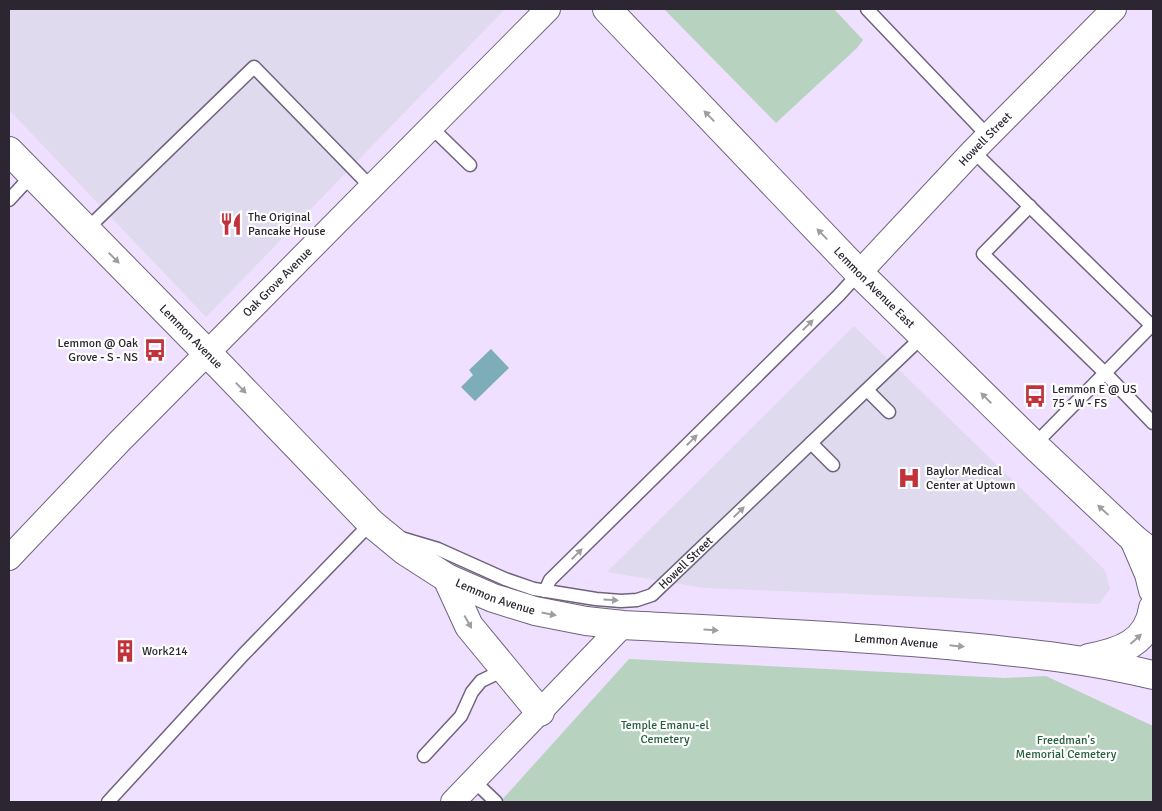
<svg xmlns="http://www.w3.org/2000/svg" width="1162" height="811" font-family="Signika,sans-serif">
  <rect width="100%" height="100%" fill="#efe0ff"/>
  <path fill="#e0daef" d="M 9,9 L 505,9 L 206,317 L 9,110 Z
    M 854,326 L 1105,570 L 1110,589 L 1099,604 L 704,588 L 607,572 Z"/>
  <path fill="#b7d3bf" d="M 664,9 L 834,9 L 863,40 L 857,48 L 776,123 Z
    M 629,659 L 1005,678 L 1046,676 L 1153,726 L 1153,802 L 500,802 Z"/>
  <path fill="#7dadb9" d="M 491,349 L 509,368 L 475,401 L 461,387 L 473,375 L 469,370 Z"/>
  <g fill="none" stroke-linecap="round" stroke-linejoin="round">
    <defs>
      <g id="lane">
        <path d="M 867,9 L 988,136"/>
        <path d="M 431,127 L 470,165"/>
        <path d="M 973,151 L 1153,327"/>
        <path d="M 9,200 L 32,175"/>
        <path d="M 1030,206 L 983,254 L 1105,373 L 1152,325"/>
        <path d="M 86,230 L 254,67 L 371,187"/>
        <path d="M 867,390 L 889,412"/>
        <path d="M 811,443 L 833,465"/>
        <path d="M 1034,445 L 1105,373 L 1153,423"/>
        <path id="s1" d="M 401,538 L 438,549 L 505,579 L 534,589 L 596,599 L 621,601 L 637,600 L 652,595 L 923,336"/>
        <path d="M 545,591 L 550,580 L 839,295 L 859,273"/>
        <path d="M 424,756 L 461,716 L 472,692 L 481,681 L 506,669"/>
        <path d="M 474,781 L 496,802"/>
        <path d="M 108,802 L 243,655 L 371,523"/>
      </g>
      <g id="street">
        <path id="s2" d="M 859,273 L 973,151 L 1114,9"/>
        <path id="s3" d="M 9,558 L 119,442 L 548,9"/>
        <path d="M 453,802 L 623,625"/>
      </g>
      <g id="secondary">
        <path id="s4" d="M 607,9 L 859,273 L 1034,445 L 1134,539 L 1153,554"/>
        <path id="s5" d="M 9,151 L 221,367 L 371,523 L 405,551 L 447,578 L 493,598 L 535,611 L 586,621 L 623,625 C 738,631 852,636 967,647 C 1029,653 1092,660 1153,675"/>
        <path d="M 1134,539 L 1149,574 L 1153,590"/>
        <path d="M 447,578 L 469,626 L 540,712"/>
        <path d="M 1089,658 C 1120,652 1148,643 1153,608"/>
      </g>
    </defs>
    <use href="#lane" stroke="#70637d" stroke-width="15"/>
    <use href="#street" stroke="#70637d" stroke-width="26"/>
    <use href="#secondary" stroke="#70637d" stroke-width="30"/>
    <use href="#lane" stroke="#fff" stroke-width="12"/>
    <use href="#street" stroke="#fff" stroke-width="24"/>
    <use href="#secondary" stroke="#fff" stroke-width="28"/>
  </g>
  <defs><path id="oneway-solid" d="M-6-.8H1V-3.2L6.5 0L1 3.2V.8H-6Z" transform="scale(1.25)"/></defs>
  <g fill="#a09da3">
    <use href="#oneway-solid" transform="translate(709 116) rotate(-134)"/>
    <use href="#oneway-solid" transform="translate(822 234) rotate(-134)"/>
    <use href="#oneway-solid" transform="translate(114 258) rotate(45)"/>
    <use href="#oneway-solid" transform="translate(808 325) rotate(-45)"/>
    <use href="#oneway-solid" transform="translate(241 388) rotate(46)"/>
    <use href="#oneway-solid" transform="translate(986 398) rotate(-135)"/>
    <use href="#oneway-solid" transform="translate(692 440) rotate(-45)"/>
    <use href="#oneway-solid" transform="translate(1103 510) rotate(-137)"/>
    <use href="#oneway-solid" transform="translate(739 512) rotate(-44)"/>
    <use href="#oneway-solid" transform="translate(577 554) rotate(-45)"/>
    <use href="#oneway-solid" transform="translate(611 600) rotate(4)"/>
    <use href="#oneway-solid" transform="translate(549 614) rotate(11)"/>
    <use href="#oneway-solid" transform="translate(468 622) rotate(61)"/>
    <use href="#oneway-solid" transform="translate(711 630) rotate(3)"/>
    <use href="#oneway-solid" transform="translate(1136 639) rotate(-42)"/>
    <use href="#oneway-solid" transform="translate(957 646) rotate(6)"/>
  </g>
  <defs>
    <symbol id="restaurant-bare" viewBox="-9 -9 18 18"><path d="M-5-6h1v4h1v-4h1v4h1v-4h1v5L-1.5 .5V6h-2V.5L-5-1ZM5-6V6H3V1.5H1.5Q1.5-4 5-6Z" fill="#c2323a" stroke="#fff" stroke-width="2.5" paint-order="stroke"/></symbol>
    <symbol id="bus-bare" viewBox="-9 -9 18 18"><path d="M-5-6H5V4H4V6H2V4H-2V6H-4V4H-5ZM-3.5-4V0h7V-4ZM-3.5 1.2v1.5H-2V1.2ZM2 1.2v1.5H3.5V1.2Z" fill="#c2323a" stroke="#fff" stroke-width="2.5" paint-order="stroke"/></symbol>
    <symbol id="hospital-bare" viewBox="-9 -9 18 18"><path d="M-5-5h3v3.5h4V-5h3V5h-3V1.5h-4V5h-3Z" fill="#c2323a" stroke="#fff" stroke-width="2.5" paint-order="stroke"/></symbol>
    <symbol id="building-bare" viewBox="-9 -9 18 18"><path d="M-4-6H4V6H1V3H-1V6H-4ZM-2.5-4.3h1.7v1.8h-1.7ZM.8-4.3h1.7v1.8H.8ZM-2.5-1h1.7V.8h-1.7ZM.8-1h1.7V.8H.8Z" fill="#c2323a" stroke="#fff" stroke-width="2.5" paint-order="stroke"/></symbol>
  </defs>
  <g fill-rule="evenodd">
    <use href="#restaurant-bare" x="215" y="208" width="32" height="32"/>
    <use href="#bus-bare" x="139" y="334" width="32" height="32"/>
    <use href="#bus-bare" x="1019" y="380" width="32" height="32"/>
    <use href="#hospital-bare" x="893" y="462" width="32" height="32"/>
    <use href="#building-bare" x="109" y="635" width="32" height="32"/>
  </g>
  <g text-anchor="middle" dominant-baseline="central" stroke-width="4.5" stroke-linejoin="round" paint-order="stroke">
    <g font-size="12" fill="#2c2632" stroke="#fff">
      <text stroke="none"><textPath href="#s2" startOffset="184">Howell Street</textPath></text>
      <text stroke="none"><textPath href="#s3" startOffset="385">Oak Grove Avenue</textPath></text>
      <text stroke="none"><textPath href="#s4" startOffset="386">Lemmon Avenue East</textPath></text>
      <text stroke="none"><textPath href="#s5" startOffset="260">Lemmon Avenue</textPath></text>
      <text stroke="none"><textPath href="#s1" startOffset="309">Howell Street</textPath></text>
      <text stroke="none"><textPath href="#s5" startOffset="665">Lemmon Avenue</textPath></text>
      <text stroke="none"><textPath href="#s5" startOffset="1070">Lemmon Avenue</textPath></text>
    </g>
    <g font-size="12" fill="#2c2632" stroke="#fff" text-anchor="start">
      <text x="248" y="217">The Original<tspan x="248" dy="14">Pancake House</tspan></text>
      <text x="138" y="343" text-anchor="end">Lemmon @ Oak<tspan x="138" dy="14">Grove - S - NS</tspan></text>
      <text x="1052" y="389">Lemmon E @ US<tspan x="1052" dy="14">75 - W - FS</tspan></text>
      <text x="926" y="471">Baylor Medical<tspan x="926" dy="14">Center at Uptown</tspan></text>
      <text x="142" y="651">Work214</text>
    </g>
    <g font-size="12" fill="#255f3d" stroke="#fff">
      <text x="665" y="725">Temple Emanu-el<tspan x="665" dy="14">Cemetery</tspan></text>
      <text x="1066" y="740">Freedman's<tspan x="1066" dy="14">Memorial Cemetery</tspan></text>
    </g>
  </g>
  <rect width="1162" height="811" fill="none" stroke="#2c2632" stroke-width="20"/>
</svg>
